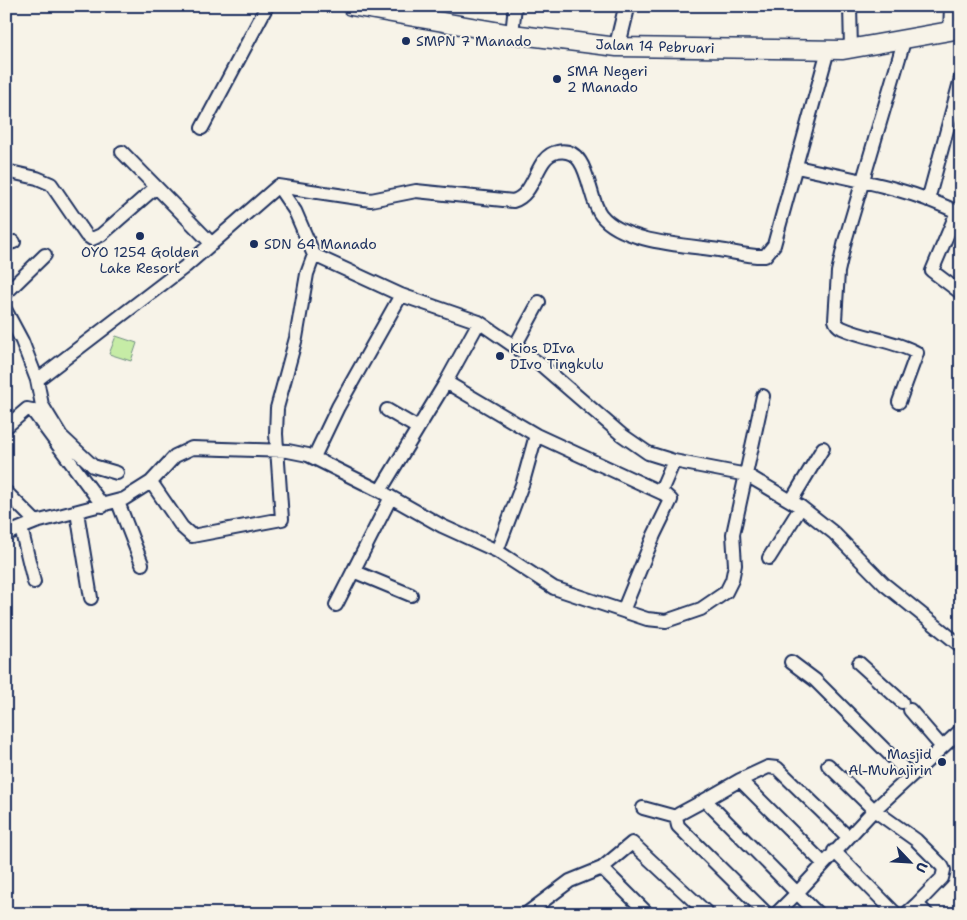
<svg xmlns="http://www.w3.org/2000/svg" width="967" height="920" font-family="'Shantell Sans',sans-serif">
  <rect width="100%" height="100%" fill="#f7f3e8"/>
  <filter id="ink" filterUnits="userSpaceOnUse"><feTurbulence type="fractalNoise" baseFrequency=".02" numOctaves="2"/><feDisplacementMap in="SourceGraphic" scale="10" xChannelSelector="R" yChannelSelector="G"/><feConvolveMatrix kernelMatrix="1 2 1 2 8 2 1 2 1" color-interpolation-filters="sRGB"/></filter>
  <g filter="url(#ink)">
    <path fill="#c6eca6" stroke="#708e82" d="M 116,336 L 137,343 L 131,361 L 109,354 Z"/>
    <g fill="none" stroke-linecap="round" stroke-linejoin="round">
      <defs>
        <path id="minor" d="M 850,6 L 851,49
          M 950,32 L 951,6
          M 512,34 L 515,6
          M 202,128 L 267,6
          M 122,152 L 212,244
          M 797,167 C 851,179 911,188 961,214
          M 6,171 L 37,178 L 51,184 L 86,235 L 92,239 L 101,235 L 156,187
          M 928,200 L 961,78
          M 957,212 L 932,271 L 961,293
          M 6,244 L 14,242
          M 6,293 L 45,255
          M 6,311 L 22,341 L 37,380 L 186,266 L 278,186 L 371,200 L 416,191 L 513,201 C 537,194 535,156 557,152 C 590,145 587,198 601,215 C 623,243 686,245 719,250 C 734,252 750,257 765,256 L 774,245 L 828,50
          M 479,322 L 540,364 L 622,435 L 648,453 L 674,461 L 747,475 L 801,507 L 834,533 L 884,584 L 961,646
          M 515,346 L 539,302
          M 37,380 L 42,405 L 61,436 L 93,466 L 117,473
          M 446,382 L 536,435 L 662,493
          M 899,402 L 917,353 C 894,340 866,339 842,328 C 838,326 836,324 835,320 L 838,272 L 845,241 L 904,41
          M 387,410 L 418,428
          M 6,427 L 27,409 L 32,410 L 103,506
          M 314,457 L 338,407 L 401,295
          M 151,482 L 182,527 L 192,536 L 282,519 L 276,434 L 277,408 L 296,338 L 307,274 L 314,255
          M 380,491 L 442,526 L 497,551 L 554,588 L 623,611 L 654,535 L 671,500 L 661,491 L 674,461
          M 6,492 L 36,522
          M 791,501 L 823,448
          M 118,502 L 142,564
          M 77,512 L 91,598
          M 21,528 L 34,582
          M 6,534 L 36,522 L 124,499 L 151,482 L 175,456 L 192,448 L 288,451 L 308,455 L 380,491 L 446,382 L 479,322 L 401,295 L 314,255 L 295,211 L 278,186
          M 497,551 L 523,482 L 536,435
          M 769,558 L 801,507
          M 353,571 L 411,595
          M 336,605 L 391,497
          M 623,611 L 647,619 L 666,621 L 701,609 L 726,592 L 732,580 L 735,565 L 733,534 L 763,396
          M 791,662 L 815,680 L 910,775
          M 859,663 L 902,702
          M 910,710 L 941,746
          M 828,765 L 874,810 L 916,840 L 942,866 L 944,870 L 942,878 L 917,904
          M 740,780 L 705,800 L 797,893 L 874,810 L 961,730
          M 705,800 L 679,814 L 676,817 L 678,826 L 767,914
          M 643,808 L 676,817
          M 834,851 L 896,914
          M 823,863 L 740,780 L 768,767 L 777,768 L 848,837
          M 602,868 L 648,914
          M 526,914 L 570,881 L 602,868 L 632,843 L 708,914
          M 776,914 L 797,893 L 818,914
          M 906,914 L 917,904 L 927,914"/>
        <path id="tertiary" d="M 617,47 L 627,6"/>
        <path id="secondary" d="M 351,6 L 512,34 L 617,47 L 843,50 L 961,29"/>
      </defs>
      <use href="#minor" stroke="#1b2f5e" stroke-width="16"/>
      <use href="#tertiary" stroke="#1b2f5e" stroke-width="19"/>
      <use href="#secondary" stroke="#1b2f5e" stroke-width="21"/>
      <use href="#minor" stroke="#f7f3e8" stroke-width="12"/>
      <use href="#tertiary" stroke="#f7f3e8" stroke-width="15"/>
      <use href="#secondary" stroke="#f7f3e8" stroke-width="18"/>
    </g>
  </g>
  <g fill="#1b2f5e" stroke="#f7f3e8" stroke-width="2">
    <circle cx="406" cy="41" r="5"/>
    <circle cx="557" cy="79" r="5"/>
    <circle cx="140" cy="236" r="5"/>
    <circle cx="254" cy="244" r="5"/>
    <circle cx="500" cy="356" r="5"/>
    <circle cx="942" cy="762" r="5"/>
  </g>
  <g text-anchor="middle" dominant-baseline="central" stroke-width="4" stroke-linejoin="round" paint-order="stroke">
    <g font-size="14" fill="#1b2f5e" stroke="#f7f3e8" text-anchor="start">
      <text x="416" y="41">SMPN 7 Manado</text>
      <text x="567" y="71">SMA Negeri<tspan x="567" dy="16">2 Manado</tspan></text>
      <text x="264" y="244">SDN 64 Manado</text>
      <text x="140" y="252" text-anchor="middle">OYO 1254 Golden<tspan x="140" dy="16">Lake Resort</tspan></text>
      <text x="510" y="348">Kios DIva<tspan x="510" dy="16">DIvo Tingkulu</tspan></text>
      <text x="932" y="754" text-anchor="end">Masjid<tspan x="932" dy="16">Al-Muhajirin</tspan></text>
    </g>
    <g font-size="14" fill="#1b2f5e" stroke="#f7f3e8">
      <text transform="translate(655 46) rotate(2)">Jalan 14 Pebruari</text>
    </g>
  </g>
  <rect width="967" height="920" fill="none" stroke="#f7f3e8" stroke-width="25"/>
  <rect x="12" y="12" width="942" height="895" fill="none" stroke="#1b2f5e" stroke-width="2" filter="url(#ink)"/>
  <g transform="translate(910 862) rotate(115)" stroke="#f7f3e8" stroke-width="4" paint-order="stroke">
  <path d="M0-4L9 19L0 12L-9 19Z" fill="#1b2f5e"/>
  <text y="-8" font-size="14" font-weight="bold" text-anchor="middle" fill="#1b2f5e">U</text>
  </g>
</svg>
